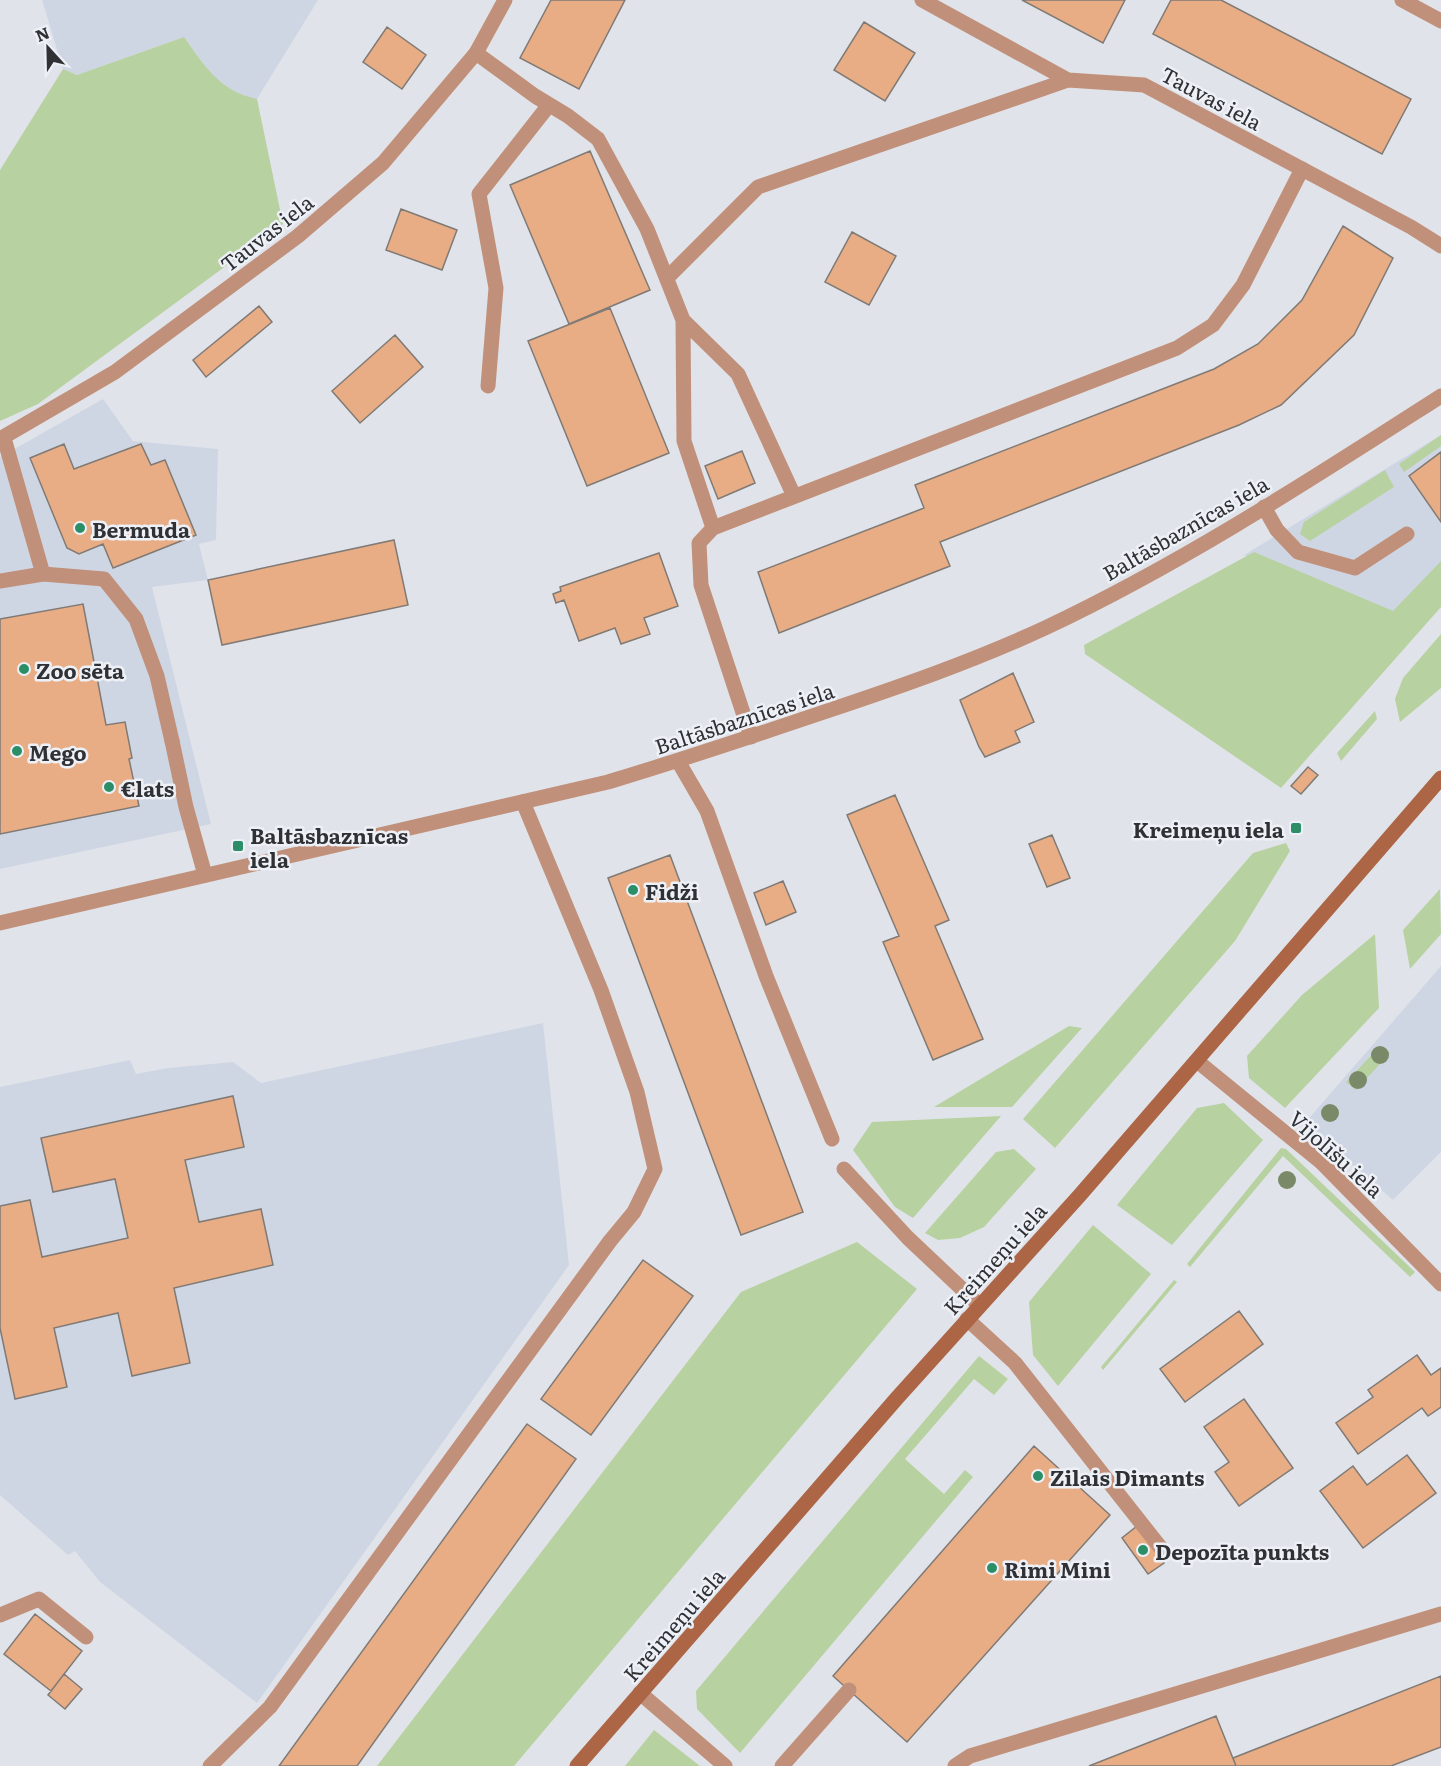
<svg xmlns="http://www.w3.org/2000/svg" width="1441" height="1766" font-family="Literata,serif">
  <rect width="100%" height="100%" fill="#e0e4ea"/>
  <path fill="#cfd6e3" d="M 42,0 L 318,0 L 257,99 L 240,96 L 213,77 L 184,37 L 77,75 L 63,69 Z
    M 103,399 L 133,441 L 218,449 L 216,540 L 199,544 L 208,580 L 152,587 L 211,824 L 0,869 L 0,457 Z
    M 1441,435 L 1441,602 L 1414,632 L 1244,555 Z
    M 1441,966 L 1441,1152 L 1393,1200 L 1304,1124 Z
    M 543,1023 L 569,1265 L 257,1703 L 100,1582 L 75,1551 L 68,1555 L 0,1495 L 0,1087 L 130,1060 L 136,1074 L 168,1068 L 233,1062 L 261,1083 Z"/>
  <path fill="#b8d1a0" d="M 184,37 C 205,66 219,91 257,99 L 283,224 L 38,404 L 0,421 L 0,170 L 63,69 L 77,75 Z
    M 1441,435 L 1441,446 L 1404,472 L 1399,464 Z
    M 1385,470 L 1394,487 L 1310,541 L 1300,534 L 1304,522 Z
    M 1254,552 L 1393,611 L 1441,561 L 1441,607 L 1281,788 L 1085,654 L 1084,645 Z
    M 1441,634 L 1441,688 L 1400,722 L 1395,699 L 1403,678 Z
    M 1375,711 L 1377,719 L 1341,761 L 1337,753 Z
    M 1286,843 L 1290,851 L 1235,941 L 1055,1148 L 1023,1119 L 1253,853 Z
    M 1440,889 L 1441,934 L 1410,969 L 1403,930 Z
    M 1375,934 L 1379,1008 L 1285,1108 L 1249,1078 L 1247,1056 L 1302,995 Z
    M 1069,1026 L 1082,1028 L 1012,1107 L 934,1107 Z
    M 1380,1046 L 1390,1053 L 1356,1090 L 1346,1082 Z
    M 1224,1103 L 1263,1140 L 1172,1245 L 1117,1205 L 1197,1108 Z
    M 1001,1116 L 913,1218 L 895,1207 L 853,1150 L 872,1122 Z
    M 1281,1148 L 1286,1149 L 1415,1272 L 1410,1277 L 1283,1156 L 1190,1267 L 1187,1264 Z
    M 1014,1149 L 1036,1169 L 984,1227 L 960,1238 L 938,1240 L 925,1233 L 996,1152 Z
    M 1093,1225 L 1151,1274 L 1058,1386 L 1033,1355 L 1029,1302 Z
    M 857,1242 L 917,1289 L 514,1766 L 377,1766 L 741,1292 Z
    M 1174,1280 L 1177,1282 L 1103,1370 L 1101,1367 Z
    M 979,1356 L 1008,1379 L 994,1395 L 974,1379 L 905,1459 L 944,1494 L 965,1470 L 973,1477 L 740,1753 L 697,1709 L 696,1691 Z
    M 654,1730 L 700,1766 L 625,1766 Z"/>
  <path fill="#e8ad84" stroke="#807a76" stroke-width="1.5" d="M 551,0 L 625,0 L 579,89 L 520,58 Z
    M 1022,0 L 1125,0 L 1103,43 Z
    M 1171,0 L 1221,0 L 1411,99 L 1382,154 L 1153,34 Z
    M 864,22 L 915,53 L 885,101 L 834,70 Z
    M 387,27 L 426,55 L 402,89 L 363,62 Z
    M 590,151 L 650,290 L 569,324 L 510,185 Z
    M 401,209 L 457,230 L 442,270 L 386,250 Z
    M 1343,226 L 1393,258 L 1354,335 L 1281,405 L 1239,425 L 940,542 L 950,566 L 779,633 L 758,572 L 924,508 L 915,485 L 1214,369 L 1258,344 L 1302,300 Z
    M 852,232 L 896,256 L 869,305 L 825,282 Z
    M 259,306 L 272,322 L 206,377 L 193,360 Z
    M 610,308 L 669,453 L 587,486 L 528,341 Z
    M 395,335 L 423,367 L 360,423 L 332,391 Z
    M 64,444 L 74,469 L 141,444 L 151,465 L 165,460 L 196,535 L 113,568 L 103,544 L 79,554 L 67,548 L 30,458 Z
    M 742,451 L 755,483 L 718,499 L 705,466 Z
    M 1441,452 L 1441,522 L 1409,476 Z
    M 394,540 L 408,605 L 222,645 L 208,580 Z
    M 659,553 L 678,606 L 644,618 L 650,634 L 621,644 L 615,628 L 579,641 L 564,600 L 556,603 L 553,594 L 561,591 L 560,587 Z
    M 83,604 L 106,725 L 125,722 L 132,758 L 129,759 L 139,806 L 0,834 L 0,619 Z
    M 1013,673 L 1034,722 L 1015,731 L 1020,742 L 985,757 L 979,747 L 960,700 Z
    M 1308,767 L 1318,775 L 1301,794 L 1291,786 Z
    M 895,795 L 949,920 L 935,926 L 983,1039 L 933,1060 L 883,942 L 899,936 L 847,815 Z
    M 1052,835 L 1070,878 L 1047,887 L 1029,844 Z
    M 670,855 L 803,1212 L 741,1235 L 608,878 Z
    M 783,881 L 796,912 L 766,925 L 754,893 Z
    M 233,1096 L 244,1147 L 185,1160 L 199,1222 L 261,1209 L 273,1265 L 174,1288 L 190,1363 L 132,1376 L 118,1313 L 54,1328 L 67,1387 L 15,1399 L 0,1328 L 0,1206 L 30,1200 L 42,1257 L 128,1238 L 115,1179 L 53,1192 L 41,1138 Z
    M 643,1260 L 693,1296 L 591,1435 L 541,1399 Z
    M 1239,1311 L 1263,1344 L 1185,1402 L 1160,1369 Z
    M 1417,1355 L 1431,1375 L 1441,1368 L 1441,1407 L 1428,1416 L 1422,1408 L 1358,1454 L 1336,1423 L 1373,1397 L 1368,1390 Z
    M 1244,1399 L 1293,1468 L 1239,1506 L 1215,1472 L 1229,1462 L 1204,1427 Z
    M 527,1424 L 576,1459 L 357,1766 L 279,1766 Z
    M 1034,1446 L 1110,1515 L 907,1742 L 833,1676 Z
    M 1407,1455 L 1436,1493 L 1363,1548 L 1320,1491 L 1353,1466 L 1367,1485 Z
    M 1137,1526 L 1164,1563 L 1148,1574 L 1122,1538 Z
    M 35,1614 L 82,1651 L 51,1691 L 4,1654 Z
    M 64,1674 L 82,1689 L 65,1709 L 48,1695 Z
    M 1441,1676 L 1441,1747 L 1391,1766 L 1236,1766 L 1233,1758 Z
    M 1216,1716 L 1236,1766 L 1089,1766 Z"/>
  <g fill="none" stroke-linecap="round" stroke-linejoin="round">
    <path stroke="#c1907a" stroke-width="15" d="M 476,53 L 535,96 L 568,116 L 598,139 L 647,229 L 683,320 L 684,441 L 713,528 L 699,543 L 701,585 L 751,737
      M 667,278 L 758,187 L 1068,80
      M 683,320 L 738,374 L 794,496
      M 488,386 L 496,288 L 479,194 L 549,105
      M 1264,507 L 1277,530 L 1298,552 L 1355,568 L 1407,534
      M 713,528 L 1177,348 L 1213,325 L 1243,285 L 1302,169
      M 172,741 L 186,807 L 205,875
      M 678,761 L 707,811 L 766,976 L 832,1139
      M 1321,1162 L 1329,1153
      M 844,1169 L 908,1238 L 979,1305
      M 967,1319 L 1015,1363 L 1164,1552
      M 640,1693 L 725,1766
      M 210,1766 L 270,1707 L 610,1241 L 634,1212 L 655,1169 L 637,1092 L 601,990 L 523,802
      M 782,1766 L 849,1690
      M 955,1766 L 970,1756 L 1441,1614"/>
    <path stroke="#c1907a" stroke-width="15" d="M 922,0 L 1068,80 L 1144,85 L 1411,227 L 1441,246
      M 1402,0 L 1441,21
      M 4,438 L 43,574
      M 0,439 L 115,372 L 298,236 L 383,163 L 476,53 L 505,0
      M 0,581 L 43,574 L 104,579 L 136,619 L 157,676 L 172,741
      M 0,923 L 608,782 C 681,760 753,736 824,712 C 899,687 974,661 1045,628 C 1183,563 1313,478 1441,396
      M 1197,1061 L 1321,1162 L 1441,1284
      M 0,1615 L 39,1599 L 86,1637"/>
    <path stroke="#ac6646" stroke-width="15" d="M 577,1766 L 897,1398 L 1080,1195 L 1441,778"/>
  </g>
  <g fill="#7a8a69">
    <circle cx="1380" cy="1055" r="9"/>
    <circle cx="1358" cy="1080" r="9"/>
    <circle cx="1330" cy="1113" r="9"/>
    <circle cx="1287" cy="1180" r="9"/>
  </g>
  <g fill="#2c8e67" stroke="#edf1f7" stroke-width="2">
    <circle cx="80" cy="528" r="6"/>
    <circle cx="24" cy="669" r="6"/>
    <circle cx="17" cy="751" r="6"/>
    <circle cx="109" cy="787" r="6"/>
    <rect x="1290" y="822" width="12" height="12" rx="3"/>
    <rect x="232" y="840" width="12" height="12" rx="3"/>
    <circle cx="633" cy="890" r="6"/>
    <circle cx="1038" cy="1476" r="6"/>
    <circle cx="1143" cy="1550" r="6"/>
    <circle cx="992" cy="1568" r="6"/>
  </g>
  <g text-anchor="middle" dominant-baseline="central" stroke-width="5" stroke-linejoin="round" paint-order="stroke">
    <g font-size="21" fill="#303134" stroke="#edf1f7">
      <text transform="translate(1212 97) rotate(28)">Tauvas iela</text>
      <text transform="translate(266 232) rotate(-38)">Tauvas iela</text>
      <text transform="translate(1185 527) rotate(-30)">Baltāsbaznīcas iela</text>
      <text transform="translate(744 717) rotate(-18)">Baltāsbaznīcas iela</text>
      <text transform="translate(1337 1153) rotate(42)">Vijolīšu iela</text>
      <text transform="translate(994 1258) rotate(-48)">Kreimeņu iela</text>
      <text transform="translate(673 1624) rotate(-49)">Kreimeņu iela</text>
    </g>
    <g font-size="21" font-weight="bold" fill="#303134" stroke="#edf1f7" text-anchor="start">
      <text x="92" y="528">Bermuda</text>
      <text x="36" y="669">Zoo sēta</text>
      <text x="29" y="751">Mego</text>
      <text x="121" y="787">€lats</text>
      <text x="1284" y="828" text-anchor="end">Kreimeņu iela</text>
      <text x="250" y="834">Baltāsbaznīcas<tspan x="250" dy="24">iela</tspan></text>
      <text x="645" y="890">Fidži</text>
      <text x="1050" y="1476">Zilais Dimants</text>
      <text x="1155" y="1550">Depozīta punkts</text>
      <text x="1004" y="1568">Rimi Mini</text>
    </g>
  </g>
  <g transform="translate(48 48) rotate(338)" stroke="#edf1f7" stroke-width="4.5" paint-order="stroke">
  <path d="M0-4.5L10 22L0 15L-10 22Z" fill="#303134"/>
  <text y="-9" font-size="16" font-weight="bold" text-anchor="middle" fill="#303134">N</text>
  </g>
</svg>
